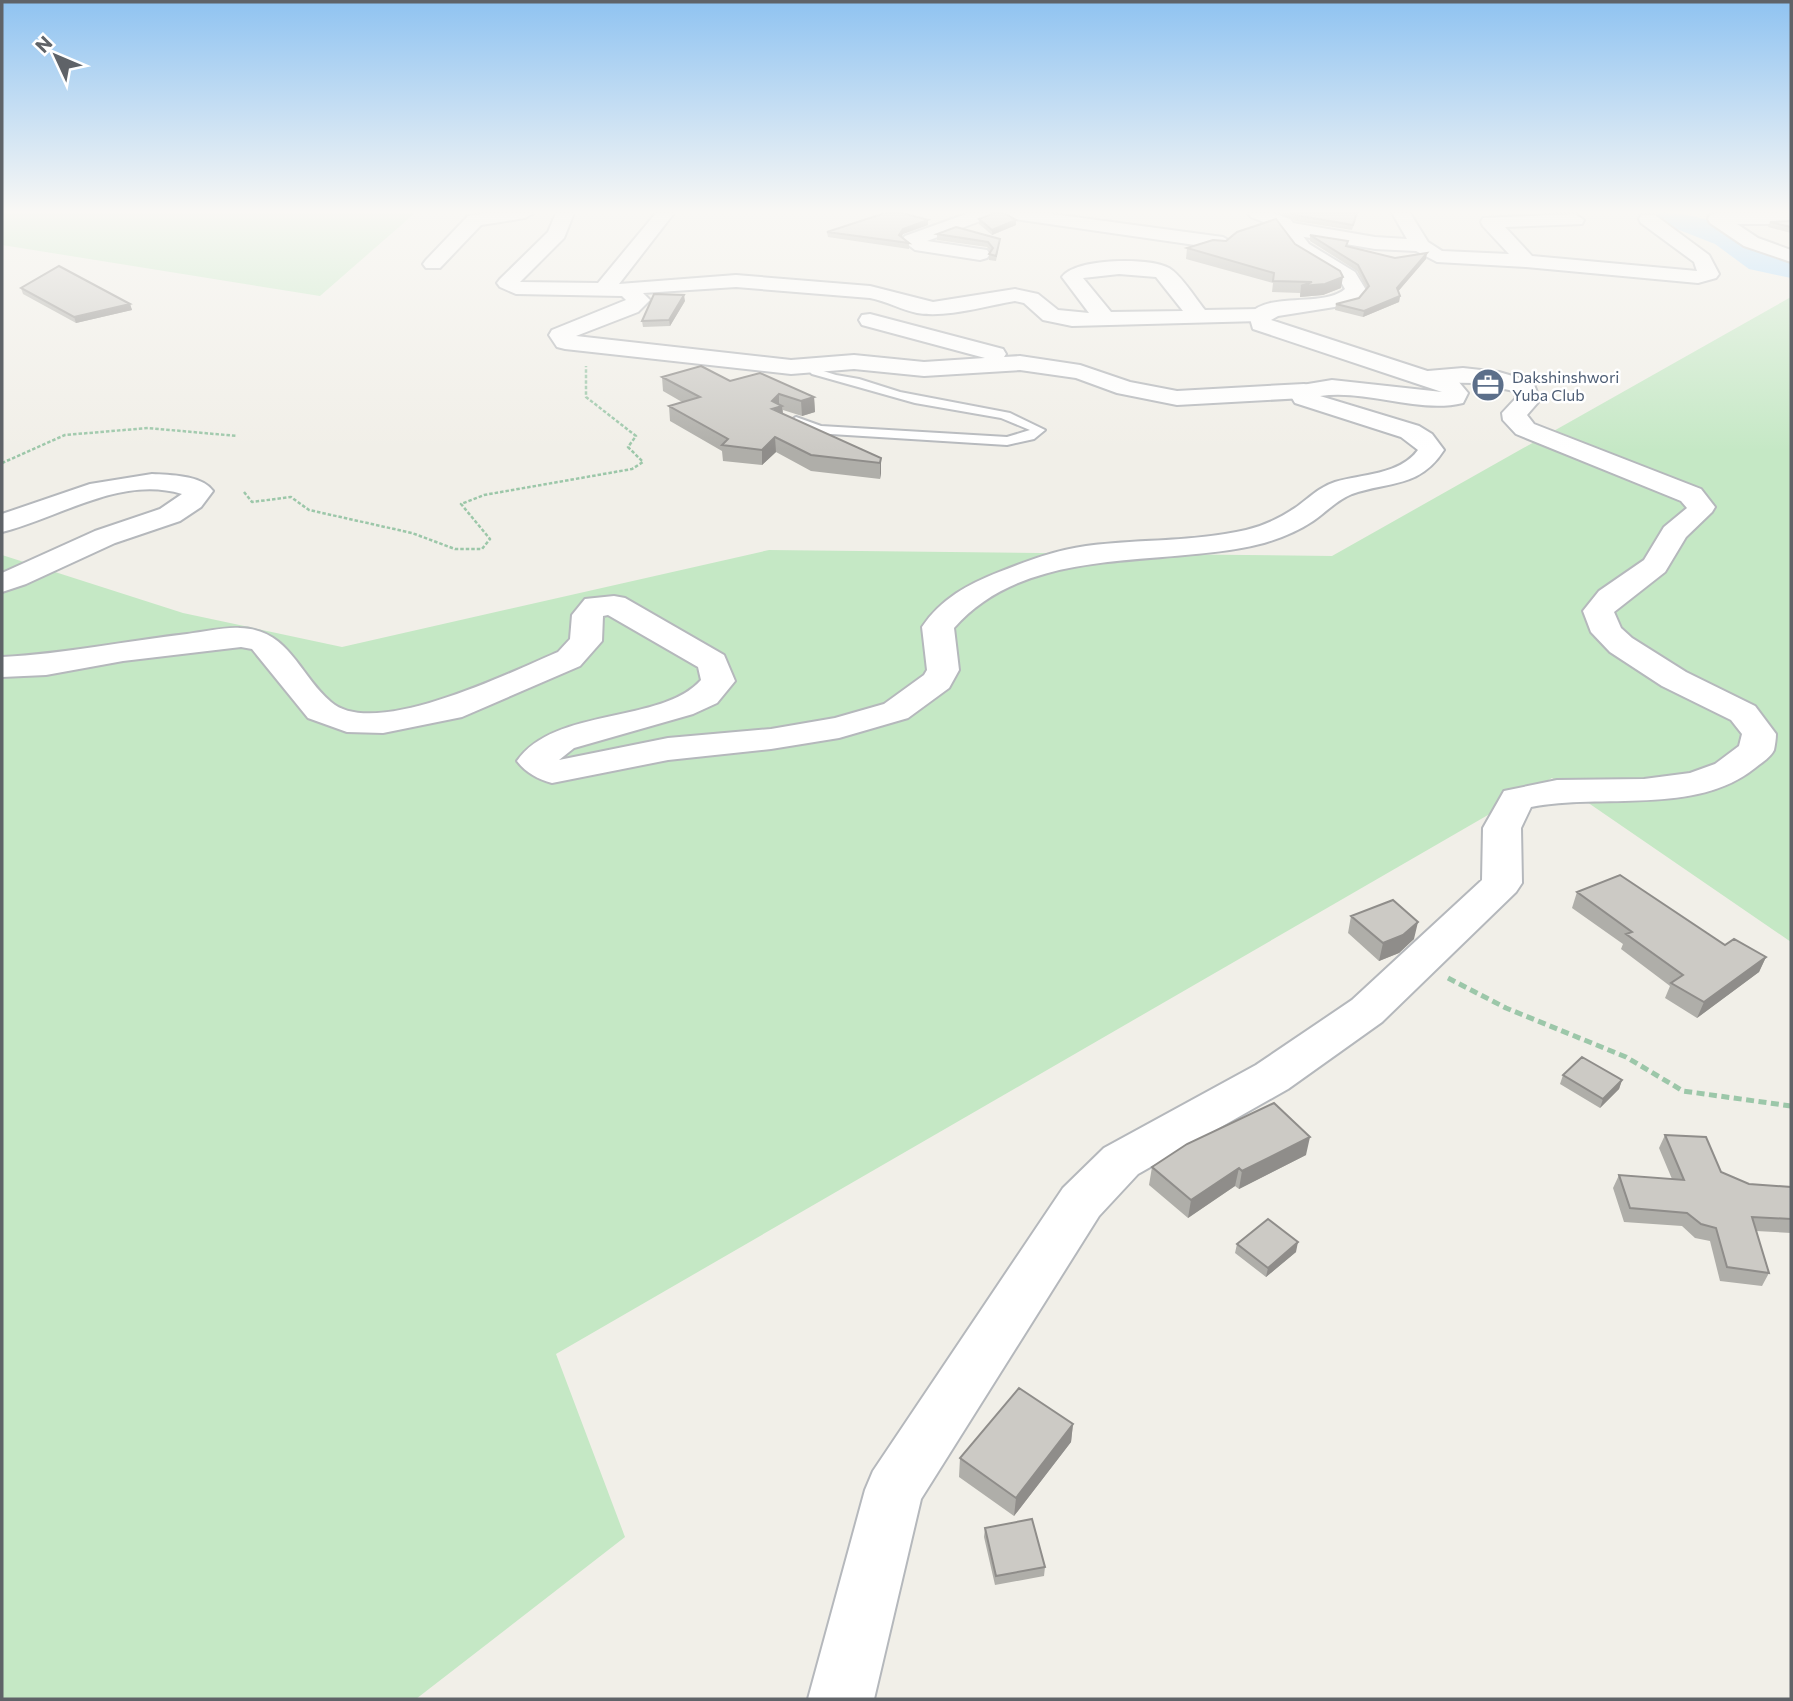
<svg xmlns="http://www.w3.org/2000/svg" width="1793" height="1701" font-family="Commissioner,sans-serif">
  <rect width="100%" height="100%" fill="#f1efe8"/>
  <path fill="#c5e8c5" d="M 2,213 L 415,213 L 320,296 L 2,245 Z
    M 1791,297 L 1791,942 L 1552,778 L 556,1354 L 625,1537 L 416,1699 L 2,1699 L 2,555 L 183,613 L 342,647 L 769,550 L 1332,556 Z"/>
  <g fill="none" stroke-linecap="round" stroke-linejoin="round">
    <path fill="#aadaff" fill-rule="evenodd" d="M 1647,213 C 1678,211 1711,217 1737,234 C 1761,248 1763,255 1791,260 L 1791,278 L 1749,269 L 1715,244 L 1651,219 Z"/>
    <defs>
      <path id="service" d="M 809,362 L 820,370 L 836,375 L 859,379 L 900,392 L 1010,413 L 1045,430 L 1034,439 L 1007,445 L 815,433 L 790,421 L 796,417 L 821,426 L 1007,437 L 1030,430 L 1001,418 L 915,403 L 812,374 L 803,365 Z"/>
      <path id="minor" d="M 488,213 L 534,213 L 525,218 L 481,225 L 440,268 L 426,268 L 423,264 L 426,260 L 468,216 Z
        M 556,213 L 574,213 L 564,238 L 520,282 L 598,283 L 656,213 L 674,213 L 619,284 L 736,275 L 870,286 L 933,302 L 1015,289 L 1038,294 L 1058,310 L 1089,313 L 1062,277 C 1075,258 1149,257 1169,268 C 1182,276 1195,298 1205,310 L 1260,309 L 1268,310 L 1271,315 L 1268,320 L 1260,321 L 1072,326 L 1043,320 L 1024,303 L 1015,301 C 985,306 947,318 917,313 C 901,310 887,301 870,298 L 736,287 L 643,293 L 650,300 L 638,312 L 576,336 L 791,360 L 854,355 L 924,362 L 985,358 L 862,325 L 859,320 L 862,315 L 870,314 L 1003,349 L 1006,354 L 1004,357 L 1020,356 L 1080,365 L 1130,382 L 1177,391 L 1304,384 L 1312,386 L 1316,391 L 1312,396 L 1304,398 L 1177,405 L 1117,393 L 1076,378 L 1020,370 L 924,376 L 854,369 L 791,374 L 565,349 L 557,347 L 549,335 L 552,330 L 626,300 L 622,296 L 516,294 L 500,287 L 497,283 L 500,279 L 548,232 ZM 1119,274 L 1156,277 L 1183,311 L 1111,312 L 1083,278 Z
        M 969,213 L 994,213 L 991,217 L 927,241 L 987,250 L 990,254 L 987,258 L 980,260 L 915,250 L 902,240 L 905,236 Z
        M 999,213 L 1045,213 L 1223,237 L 1233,243 L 1223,249 L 1008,218 Z
        M 1392,213 L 1410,213 L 1428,242 L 1442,251 L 1509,254 L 1483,226 L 1481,222 L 1483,218 L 1575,214 L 1584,220 L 1582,224 L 1505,227 L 1532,256 L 1697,271 L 1694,262 L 1641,223 L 1639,219 L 1641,215 L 1655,215 L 1709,255 L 1719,274 L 1716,278 L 1698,283 L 1526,267 L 1437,262 L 1416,251 L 1375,249 L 1287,234 L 1278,228 L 1287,222 L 1375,237 L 1407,239 Z
        M 1717,213 L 1791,213 L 1791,224 L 1737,224 L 1758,238 L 1791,250 L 1791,262 L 1744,246 L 1710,223 L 1708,219 L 1710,215 Z
        M 1463,368 L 1499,372 L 1533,382 L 1540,400 L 1527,415 L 1534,424 L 1701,489 L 1715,507 L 1712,512 L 1686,537 L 1665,572 L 1614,612 L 1621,628 L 1632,638 L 1686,672 L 1755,706 L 1776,734 C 1776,739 1775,745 1774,750 C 1770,758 1761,763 1755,768 C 1695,816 1602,793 1531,807 L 1521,828 L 1522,883 L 1516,892 L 1382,1022 L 1288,1089 L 1138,1174 L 1099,1216 L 921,1499 L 874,1699 L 808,1699 L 865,1490 L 873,1471 L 1063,1188 L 1104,1148 L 1256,1065 L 1352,1000 L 1482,880 L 1483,828 L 1504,791 L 1557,780 L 1644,779 L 1690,773 L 1715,764 L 1739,746 L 1742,734 L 1731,720 L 1662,686 L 1610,652 L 1591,632 L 1583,611 L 1599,591 L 1644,560 L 1664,527 L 1687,508 L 1681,501 L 1516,434 L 1503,420 L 1502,413 L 1516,398 L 1514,391 L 1475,383 L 1416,382 L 1412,377 L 1416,372 Z"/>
      <path id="tertiary" d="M 1248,213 L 1273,213 L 1290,219 L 1309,244 L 1355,272 L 1366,290 L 1357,301 L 1347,305 L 1278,316 L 1271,320 L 1458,381 L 1468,393 L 1463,403 C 1418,414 1367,389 1320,396 L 1419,426 L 1432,434 L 1444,450 C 1420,488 1389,481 1352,494 C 1337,500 1326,512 1313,521 C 1298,531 1281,538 1264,543 C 1165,569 1029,542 954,628 L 959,670 L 949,688 L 908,718 L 839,738 L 771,749 L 668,760 L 552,783 C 538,779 526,773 517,761 C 554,707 662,724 701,680 L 698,667 L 608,615 L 603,616 L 602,641 L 580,666 L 462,717 L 383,733 L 347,732 L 308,718 L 252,649 L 241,647 L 123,661 L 46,675 L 2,677 L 2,657 C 64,654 125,641 187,634 C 204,632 223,627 240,628 C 289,629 299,675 331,702 C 374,740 511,672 558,652 L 570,639 L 572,615 L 585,599 L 614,596 L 625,598 L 724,655 L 735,681 L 717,703 L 693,714 L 574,748 L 559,760 L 668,738 L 771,729 L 835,718 L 884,704 L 924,675 L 927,670 L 922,627 C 941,599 968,584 999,572 C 1027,561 1056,550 1086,546 C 1139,539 1194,542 1246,530 C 1263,526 1280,518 1295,508 C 1308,499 1319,487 1335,482 C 1361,474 1400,475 1418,450 L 1401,437 L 1295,403 L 1292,398 L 1296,386 L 1332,380 L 1442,392 L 1253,329 L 1249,315 C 1266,291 1324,308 1345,289 L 1340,280 L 1295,252 L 1276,227 L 1251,217 Z
        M 152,474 C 170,475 202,475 213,491 L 201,507 L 180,521 L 115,543 L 26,584 L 2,592 L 2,573 L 95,531 L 160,509 L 182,494 C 121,475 59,518 2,532 L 2,514 L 90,484 Z"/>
    </defs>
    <use href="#service" stroke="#b5b8bc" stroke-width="4"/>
    <use href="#minor" stroke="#b5b8bc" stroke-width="4"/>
    <use href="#tertiary" stroke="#b5b8bc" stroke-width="4"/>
    <path stroke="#9cc7a9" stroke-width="2.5" stroke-dasharray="3.5 2" stroke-linecap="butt" d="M 2,463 L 65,435 L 148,428 L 237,436
      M 244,492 L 252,502 L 291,497 L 309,510 L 412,533 L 455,549 L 482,549 L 490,539 L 461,504 L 484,495 L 632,469 L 643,462 L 628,447 L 636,436 L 586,397 L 586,366"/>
    <path stroke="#9cc7a9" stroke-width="5" stroke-dasharray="8 4.5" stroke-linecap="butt" d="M 1448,978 L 1506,1008 L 1626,1057 L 1683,1091 L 1791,1106"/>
    <use href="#service" fill="#fff" fill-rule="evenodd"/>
    <use href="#minor" fill="#fff" fill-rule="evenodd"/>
    <use href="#tertiary" fill="#fff" fill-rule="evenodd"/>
  </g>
  <path fill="#afaea9" d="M 1281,213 L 1357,213 L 1352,230 L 1295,221 Z
    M 992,214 L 1016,225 L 992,235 L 979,224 L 979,219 Z
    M 1791,221 L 1791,233 L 1768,227 L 1770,222 Z
    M 928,225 L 903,234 L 902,237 L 909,243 L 909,249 L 828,237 L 827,232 Z
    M 937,234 L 1000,239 L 996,261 L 989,260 L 989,254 L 991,252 L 987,247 L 937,240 Z
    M 1310,235 L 1347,246 L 1395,258 L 1426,259 L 1398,291 L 1400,296 L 1399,302 L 1363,317 L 1335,310 L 1336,304 L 1359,298 L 1367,289 L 1357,271 L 1310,241 Z
    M 1295,244 L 1341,288 L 1323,295 L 1300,297 L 1300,293 L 1272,292 L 1273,283 L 1186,259 L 1187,248 Z
    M 21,288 L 130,304 L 132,310 L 76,323 L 23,294 Z
    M 685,301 L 670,326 L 643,327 L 642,321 Z
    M 662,377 L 730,381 L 814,397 L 815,412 L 802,416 L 783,410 L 783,414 L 881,458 L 881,473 L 880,479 L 811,471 L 776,452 L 762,465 L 723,461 L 722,451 L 670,421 L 669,406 L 682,402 L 663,391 Z
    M 1577,892 L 1725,945 L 1766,957 L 1759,972 L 1697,1018 L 1665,998 L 1670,986 L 1621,949 L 1623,944 L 1572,908 Z
    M 1351,916 L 1414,939 L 1399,953 L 1379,961 L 1348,933 Z
    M 1563,1075 L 1622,1080 L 1619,1089 L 1600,1108 L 1560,1084 Z
    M 1665,1135 L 1721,1172 L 1749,1184 L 1791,1187 L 1791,1233 L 1756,1231 L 1769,1273 L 1762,1286 L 1720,1281 L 1710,1241 L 1695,1238 L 1682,1226 L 1624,1222 L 1613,1188 L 1619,1175 L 1672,1179 L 1659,1148 Z
    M 1306,1155 L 1239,1189 L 1235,1186 L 1188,1218 L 1149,1185 L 1152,1167 Z
    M 1237,1244 L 1296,1252 L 1266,1277 L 1235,1253 Z
    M 1073,1424 L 1071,1442 L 1014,1516 L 959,1477 L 960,1458 Z
    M 985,1528 L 1045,1567 L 1044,1576 L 995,1585 L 984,1537 Z"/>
  <path fill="#8f8d8a" d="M 928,220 L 928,225 L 903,234 L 899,240 L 899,235 L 903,229 Z
    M 1016,220 L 1016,225 L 992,235 L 992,230 Z
    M 1427,253 L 1426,259 L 1396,294 L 1397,288 Z
    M 1343,277 L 1341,288 L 1323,295 L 1300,297 L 1301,286 Z
    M 684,295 L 685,301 L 670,326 L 669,320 Z
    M 1400,296 L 1399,302 L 1363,317 L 1364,311 Z
    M 130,304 L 132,310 L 76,323 L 74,317 Z
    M 779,394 L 779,407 L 782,406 L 783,421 L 773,424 L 772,401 Z
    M 814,397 L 815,412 L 802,416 L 801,401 Z
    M 775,437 L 776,452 L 762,465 L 762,450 Z
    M 881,458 L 881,473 L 880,479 L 880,463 Z
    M 1418,922 L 1414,939 L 1399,953 L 1379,961 L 1383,943 Z
    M 1766,957 L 1759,972 L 1697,1018 L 1704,1002 Z
    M 1622,1080 L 1619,1089 L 1600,1108 L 1603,1099 Z
    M 1310,1137 L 1306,1155 L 1239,1189 L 1242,1171 Z
    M 1239,1168 L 1235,1186 L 1188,1218 L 1191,1200 Z
    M 1298,1242 L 1296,1252 L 1266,1277 L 1268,1268 Z
    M 1073,1424 L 1071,1442 L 1014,1516 L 1016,1498 Z"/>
  <path fill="#cccac5" stroke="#8f8d8a" stroke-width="2" d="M 885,213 L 902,213 L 928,220 L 903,229 L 899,235 L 909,243 L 827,232 Z
    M 993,213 L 1004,213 L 1016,220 L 992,230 L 979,219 L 992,214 Z
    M 1291,213 L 1357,213 L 1353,225 L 1295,215 Z
    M 1276,219 L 1295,244 L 1340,271 L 1343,277 L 1325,284 L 1301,286 L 1312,282 L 1273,281 L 1274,273 L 1187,248 L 1213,240 L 1226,241 L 1237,232 Z
    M 1791,221 L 1791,227 L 1770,222 Z
    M 956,227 L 1000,239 L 996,256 L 989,254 L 993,248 L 988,242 L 937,234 Z
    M 1310,235 L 1348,241 L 1346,246 L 1395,258 L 1427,253 L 1397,288 L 1400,296 L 1364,311 L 1336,304 L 1359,298 L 1369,286 L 1358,265 Z
    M 59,266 L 130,304 L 74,317 L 21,288 Z
    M 654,294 L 684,295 L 669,320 L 642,321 Z
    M 701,366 L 730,381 L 760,373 L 814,397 L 801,401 L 779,394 L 772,401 L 782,406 L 772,409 L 881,458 L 880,463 L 811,455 L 775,437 L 762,450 L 722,445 L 728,439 L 669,406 L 700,397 L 662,377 Z
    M 1620,875 L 1725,945 L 1734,939 L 1766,957 L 1704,1002 L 1671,983 L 1683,975 L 1626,934 L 1632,932 L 1577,892 Z
    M 1393,900 L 1418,922 L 1403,935 L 1383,943 L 1351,916 Z
    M 1582,1057 L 1622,1080 L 1603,1099 L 1563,1075 Z
    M 1274,1103 L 1310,1137 L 1242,1171 L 1239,1168 L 1191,1200 L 1152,1167 L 1187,1144 Z
    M 1665,1135 L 1706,1137 L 1721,1172 L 1749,1184 L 1791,1187 L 1791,1219 L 1752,1217 L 1769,1273 L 1727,1267 L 1716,1228 L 1701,1224 L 1687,1213 L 1630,1208 L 1619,1175 L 1684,1180 Z
    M 1268,1219 L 1298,1242 L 1268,1268 L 1237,1244 Z
    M 1019,1388 L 1073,1424 L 1016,1498 L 960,1458 Z
    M 1032,1519 L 1045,1567 L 996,1576 L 985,1528 Z"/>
  <linearGradient id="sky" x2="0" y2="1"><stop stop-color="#8fc3f1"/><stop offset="0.47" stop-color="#f9f8f5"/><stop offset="1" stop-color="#f9f8f5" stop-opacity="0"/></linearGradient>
  <rect width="1793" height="451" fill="url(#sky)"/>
  <defs>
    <symbol id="office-disc" viewBox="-11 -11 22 22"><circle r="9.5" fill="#5c6f8a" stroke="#fff"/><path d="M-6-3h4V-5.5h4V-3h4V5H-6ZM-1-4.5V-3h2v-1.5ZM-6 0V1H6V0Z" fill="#fff"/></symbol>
  </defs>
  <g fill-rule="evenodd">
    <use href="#office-disc" x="1469" y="366" width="38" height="38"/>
  </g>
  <g text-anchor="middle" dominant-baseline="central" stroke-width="5" stroke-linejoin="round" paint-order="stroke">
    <g font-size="16" fill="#4e5e75" stroke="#fff" text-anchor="start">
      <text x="1512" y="376">Dakshinshwori<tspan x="1512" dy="18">Yuba Club</tspan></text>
    </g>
  </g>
  <rect width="1793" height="1701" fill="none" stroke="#5f6368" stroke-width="7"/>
  <g transform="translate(56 56) rotate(314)" stroke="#ffffff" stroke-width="5" paint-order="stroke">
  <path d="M0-5L12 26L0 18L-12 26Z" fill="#5f6368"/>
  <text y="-10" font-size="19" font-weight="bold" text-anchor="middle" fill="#5f6368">N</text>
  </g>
</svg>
